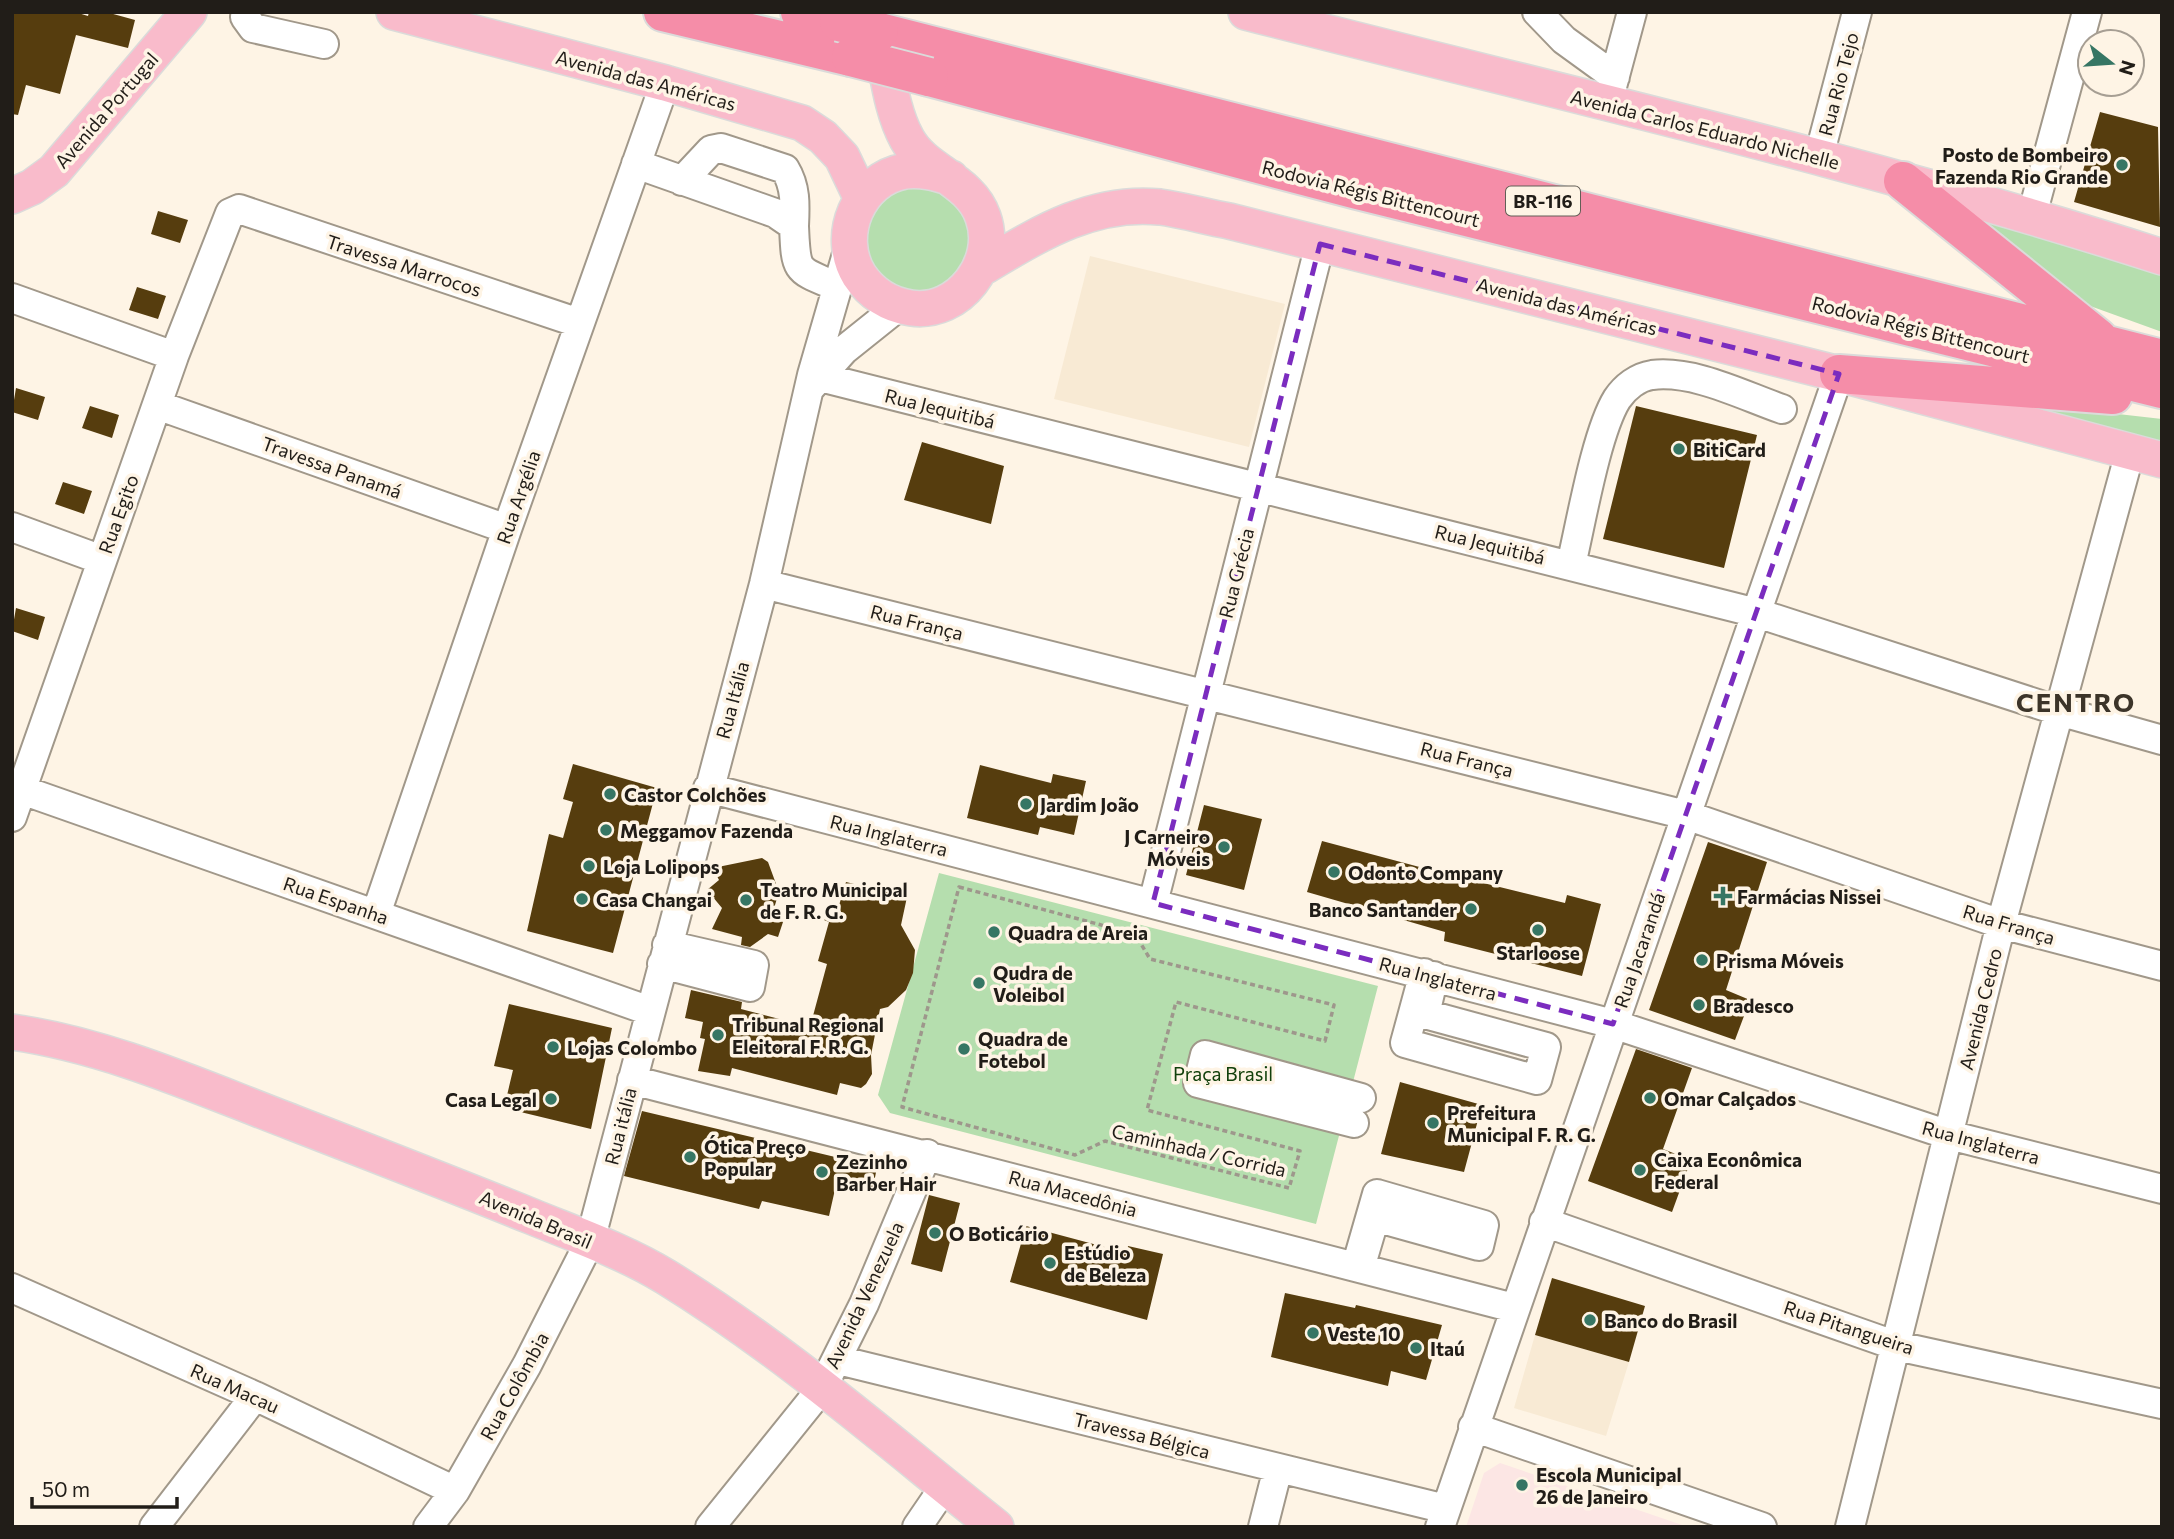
<svg xmlns="http://www.w3.org/2000/svg" width="2174" height="1539" font-family="Commissioner,sans-serif">
  <rect width="100%" height="100%" fill="#fef4e5"/>
  <path fill="#f8ead4" d="M 1090,256 L 1285,304 L 1249,447 L 1054,399 Z
    M 1535,1335 L 1629,1362 L 1606,1436 L 1514,1408 Z"/>
  <path fill="#fce6e4" d="M 1500,1463 L 1600,1497 L 1688,1527 L 1466,1527 L 1484,1473 Z"/>
  <path fill="#b5deae" d="M 898,185 L 947,188 L 975,228 L 961,275 L 928,293 L 892,287 L 867,259 L 865,222 L 870,210 Z
    M 1939,197 L 2162,261 L 2162,332 L 2046,290 Z
    M 2011,402 L 2162,419 L 2162,448 Z
    M 939,873 L 1378,986 L 1316,1224 L 890,1113 L 878,1095 Z"/>
  <path fill="#563d0e" d="M 12,12 L 75,12 L 88,16 L 89,12 L 106,12 L 135,20 L 128,48 L 76,35 L 60,94 L 26,85 L 18,115 L 12,114 Z
    M 2100,112 L 2158,127 L 2160,227 L 2074,202 Z
    M 158,211 L 188,220 L 180,243 L 151,234 Z
    M 137,287 L 166,296 L 158,319 L 129,310 Z
    M 16,388 L 45,397 L 38,420 L 12,412 Z
    M 90,406 L 119,415 L 112,438 L 82,428 Z
    M 1636,406 L 1757,435 L 1724,568 L 1603,539 Z
    M 922,442 L 1004,466 L 991,524 L 904,500 Z
    M 63,482 L 92,491 L 84,514 L 55,504 Z
    M 16,608 L 45,617 L 38,640 L 12,631 Z
    M 573,764 L 657,788 L 613,953 L 527,931 L 549,834 L 563,838 L 573,802 L 563,799 Z
    M 980,765 L 1051,783 L 1053,774 L 1086,781 L 1074,835 L 1040,827 L 1038,835 L 967,818 Z
    M 1204,805 L 1262,819 L 1244,890 L 1186,875 Z
    M 1322,841 L 1427,869 L 1426,874 L 1458,883 L 1459,877 L 1565,903 L 1567,895 L 1601,904 L 1582,976 L 1444,941 L 1445,932 L 1307,892 Z
    M 1708,842 L 1767,862 L 1726,990 L 1750,1000 L 1735,1040 L 1649,1010 Z
    M 762,858 L 768,862 L 779,892 L 771,918 L 783,922 L 778,937 L 768,934 L 750,947 L 741,945 L 742,937 L 712,929 L 722,908 L 707,890 L 719,880 L 713,868 Z
    M 846,882 L 907,897 L 901,925 L 915,950 L 913,973 L 906,990 L 888,1007 L 880,1009 L 871,1055 L 872,1074 L 866,1084 L 861,1088 L 840,1083 L 837,1095 L 732,1068 L 730,1076 L 698,1071 L 705,1039 L 700,1038 L 703,1022 L 685,1018 L 691,990 L 742,1002 L 741,1009 L 810,1027 L 827,964 L 818,961 L 829,922 L 824,920 L 837,912 Z
    M 509,1004 L 612,1028 L 591,1129 L 504,1108 L 513,1070 L 494,1066 Z
    M 1636,1049 L 1692,1068 L 1663,1149 L 1691,1160 L 1672,1212 L 1588,1181 Z
    M 1400,1082 L 1482,1105 L 1464,1172 L 1381,1154 Z
    M 642,1111 L 877,1167 L 872,1193 L 836,1185 L 829,1216 L 762,1201 L 759,1209 L 624,1176 Z
    M 929,1195 L 960,1203 L 942,1272 L 911,1264 Z
    M 1026,1226 L 1127,1253 L 1128,1246 L 1163,1254 L 1147,1320 L 1010,1282 Z
    M 1552,1278 L 1645,1306 L 1629,1362 L 1535,1335 Z
    M 1285,1293 L 1355,1308 L 1356,1305 L 1442,1325 L 1426,1380 L 1391,1371 L 1388,1386 L 1271,1357 Z"/>
  <g fill="none" stroke-linecap="round" stroke-linejoin="round">
    <defs>
      <path id="minor" d="M 246,12 L 245,17 L 253,28 L 324,44
        M 1537,12 L 1564,40 L 1615,77
        M 1610,94 L 1632,12
        M 1819,156 L 1857,12
        M 636,164 L 775,213 L 794,226 C 796,273 795,269 838,287
        M 682,181 L 711,150 L 721,148 L 785,169 C 796,187 795,205 794,226
        M 2032,215 L 2087,12
        M 12,298 L 174,356
        M 812,375 L 1757,613 L 2059,711 L 2162,740
        M 811,387 L 844,350 L 899,306
        M 157,405 L 507,529
        M 12,527 L 102,560
        M 1571,565 C 1581,523 1596,433 1617,399 C 1625,387 1638,377 1652,375 C 1694,370 1742,395 1782,409
        M 764,584 L 1686,815 L 2001,924 L 2162,966
        M 708,788 L 1613,1024 L 1949,1135 L 2162,1189
        M 22,790 L 650,1011
        M 12,817 L 174,356 L 230,213 L 239,209 L 579,323
        M 1153,903 L 1320,244
        M 376,914 L 507,529 L 665,83
        M 662,964 L 750,987 L 754,965 L 667,945
        M 1424,973 L 1405,1043 L 1537,1080 L 1546,1047 L 1425,1014 L 1434,976
        M 632,1080 L 1514,1308
        M 1354,1123 L 1198,1083 L 1205,1055 L 1361,1098
        M 1544,1222 L 1897,1346 L 2162,1404
        M 1356,1267 L 1377,1194 L 1484,1225 L 1479,1246 L 1375,1217 L 1360,1268
        M 12,1288 L 255,1396 L 455,1491
        M 838,1360 L 1446,1509
        M 1473,1427 L 1762,1527
        M 154,1527 L 255,1396
        M 428,1527 L 455,1491 L 527,1365 L 590,1241 L 764,584 L 812,375 L 849,247
        M 710,1527 L 822,1388 L 864,1304 L 927,1154
        M 917,1527 L 945,1486
        M 1263,1527 L 1278,1468
        M 1440,1527 L 1839,374
        M 1850,1527 L 2001,924 L 2130,452"/>
      <path id="major" d="M 394,12 L 665,83 L 802,123 L 823,137 L 842,157 L 862,199
        M 1246,12 C 1552,91 1861,160 2162,257
        M 881,42 C 888,73 891,110 907,139 C 925,172 970,179 983,217 C 999,262 959,315 911,308 C 889,305 871,293 859,275 C 835,236 858,179 905,171 C 922,169 936,173 951,178
        M 12,196 L 32,187 L 54,171 L 189,12
        M 980,269 C 1037,235 1091,200 1160,207 C 1183,210 1206,217 1229,221 L 1839,374 L 2162,460
        M 12,1032 C 110,1046 202,1088 294,1123 C 374,1154 454,1185 533,1217 C 577,1235 625,1252 666,1277 C 783,1349 888,1441 996,1527"/>
      <path id="highway" d="M 663,12 L 851,57
        M 800,12 L 839,22
        M 879,32 L 2162,359
        M 929,77 L 1357,190 L 2162,389
        M 1903,181 L 2098,338
        M 1839,374 L 2113,395"/>
    </defs>
    <use href="#minor" stroke="#a1988a" stroke-width="32"/>
    <use href="#major" stroke="#dbdbda" stroke-width="38"/>
    <use href="#highway" stroke="#dbdbda" stroke-width="42"/>
    <path stroke="#9e978c" stroke-width="3.5" stroke-dasharray="5 3.5" stroke-linecap="butt" d="M 959,887 L 1135,934 L 1150,959 L 1334,1005 L 1325,1041 L 1176,1002 L 1147,1110 L 1300,1151 L 1289,1188 L 1105,1141 L 1075,1155 L 902,1107 Z"/>
    <use href="#minor" stroke="#fff" stroke-width="28"/>
    <use href="#major" stroke="#f9bbcb" stroke-width="35"/>
    <use href="#highway" stroke="#f58da8" stroke-width="38"/>
    <defs>
      <path id="highway-bridge" d="M 839,22 L 879,32
        M 851,57 L 929,77"/>
    </defs>
    <use href="#highway-bridge" stroke="#dbdbda" stroke-width="42" stroke-linecap="butt"/>
    <use href="#highway-bridge" stroke="#f58da8" stroke-width="38"/>
  </g>
  <path fill="none" stroke="#7b2cbf" stroke-width="5" stroke-dasharray="14 9" stroke-linejoin="round" d="M 1320,244 L 1839,374 L 1613,1024 L 1153,903 Z"/>
  <g fill="#367664" stroke="#fef4e5" stroke-width="2.5">
    <circle cx="2122" cy="165" r="7"/>
    <circle cx="1679" cy="449" r="7"/>
    <circle cx="610" cy="794" r="7"/>
    <circle cx="1026" cy="804" r="7"/>
    <circle cx="606" cy="830" r="7"/>
    <circle cx="1224" cy="847" r="7"/>
    <circle cx="589" cy="866" r="7"/>
    <circle cx="1334" cy="872" r="7"/>
    <path d="M1719.5 885.5h7v7h7v7h-7v7h-7v-7h-7v-7h7z"/>
    <circle cx="582" cy="899" r="7"/>
    <circle cx="746" cy="900" r="7"/>
    <circle cx="1471" cy="909" r="7"/>
    <circle cx="1538" cy="930" r="7"/>
    <circle cx="994" cy="932" r="7"/>
    <circle cx="1702" cy="960" r="7"/>
    <circle cx="979" cy="983" r="7"/>
    <circle cx="1699" cy="1005" r="7"/>
    <circle cx="718" cy="1035" r="7"/>
    <circle cx="553" cy="1047" r="7"/>
    <circle cx="964" cy="1049" r="7"/>
    <circle cx="1650" cy="1098" r="7"/>
    <circle cx="551" cy="1099" r="7"/>
    <circle cx="1433" cy="1123" r="7"/>
    <circle cx="690" cy="1157" r="7"/>
    <circle cx="1640" cy="1170" r="7"/>
    <circle cx="822" cy="1172" r="7"/>
    <circle cx="935" cy="1233" r="7"/>
    <circle cx="1050" cy="1263" r="7"/>
    <circle cx="1590" cy="1320" r="7"/>
    <circle cx="1313" cy="1333" r="7"/>
    <circle cx="1416" cy="1348" r="7"/>
    <circle cx="1522" cy="1485" r="7"/>
  </g>
  <g text-anchor="middle" dominant-baseline="central" stroke-width="7" stroke-linejoin="round" paint-order="stroke">
    <rect fill="#fef4e5" stroke="#635e56" stroke-width="2" x="1506" y="186.5" width="74" height="29" rx="5"/>
    <g font-size="18" font-weight="bold" fill="#211d18">
      <text x="1543" y="201">BR-116</text>
    </g>
    <g font-size="19" fill="#211d18" stroke="#fef4e5">
      <text transform="translate(646 80) rotate(15)">Avenida das Américas</text>
      <text transform="translate(1838 84) rotate(-75)">Rua Rio Tejo</text>
      <text transform="translate(106 110) rotate(-49)">Avenida Portugal</text>
      <text transform="translate(1705 129) rotate(14)">Avenida Carlos Eduardo Nichelle</text>
      <text transform="translate(1371 193) rotate(14)">Rodovia Régis Bittencourt</text>
      <text transform="translate(404 265) rotate(18)">Travessa Marrocos</text>
      <text transform="translate(1567 306) rotate(14)">Avenida das Américas</text>
      <text transform="translate(1921 329) rotate(14)">Rodovia Régis Bittencourt</text>
      <text transform="translate(940 408) rotate(14)">Rua Jequitibá</text>
      <text transform="translate(332 467) rotate(20)">Travessa Panamá</text>
      <text transform="translate(518 497) rotate(-71)">Rua Argélia</text>
      <text transform="translate(118 514) rotate(-70)">Rua Egito</text>
      <text transform="translate(1490 544) rotate(14)">Rua Jequitibá</text>
      <text transform="translate(1236 573) rotate(-76)">Rua Grécia</text>
      <text transform="translate(917 622) rotate(14)">Rua França</text>
      <text transform="translate(732 700) rotate(-75)">Rua Itália</text>
      <text transform="translate(1467 759) rotate(14)">Rua França</text>
      <text transform="translate(889 835) rotate(14)">Rua Inglaterra</text>
      <text transform="translate(336 900) rotate(19)">Rua Espanha</text>
      <text transform="translate(2009 924) rotate(17)">Rua França</text>
      <text transform="translate(1639 950) rotate(-71)">Rua Jacarandá</text>
      <text transform="translate(1438 978) rotate(15)">Rua Inglaterra</text>
      <text transform="translate(1980 1009) rotate(-76)">Avenida Cedro</text>
      <text transform="translate(620 1126) rotate(-76)">Rua itália</text>
      <text transform="translate(1981 1142) rotate(15)">Rua Inglaterra</text>
      <text transform="translate(1199 1150) rotate(13)">Caminhada / Corrida</text>
      <text transform="translate(1073 1193) rotate(15)">Rua Macedônia</text>
      <text transform="translate(536 1219) rotate(23)">Avenida Brasil</text>
      <text transform="translate(864 1295) rotate(-65)">Avenida Venezuela</text>
      <text transform="translate(1849 1327) rotate(18)">Rua Pitangueira</text>
      <text transform="translate(514 1386) rotate(-61)">Rua Colômbia</text>
      <text transform="translate(235 1388) rotate(24)">Rua Macau</text>
      <text transform="translate(1142 1435) rotate(14)">Travessa Bélgica</text>
    </g>
    <g font-size="19" font-weight="bold" fill="#211d18" stroke="#fef4e5" text-anchor="start">
      <text x="2108" y="154" text-anchor="end">Posto de Bombeiro<tspan x="2108" dy="22">Fazenda Rio Grande</tspan></text>
      <text x="1693" y="449">BitiCard</text>
      <text x="624" y="794">Castor Colchões</text>
      <text x="1040" y="804">Jardim João</text>
      <text x="620" y="830">Meggamov Fazenda</text>
      <text x="1210" y="836" text-anchor="end">J Carneiro<tspan x="1210" dy="22">Móveis</tspan></text>
      <text x="603" y="866">Loja Lolipops</text>
      <text x="1348" y="872">Odonto Company</text>
      <text x="760" y="889">Teatro Municipal<tspan x="760" dy="22">de F. R. G.</tspan></text>
      <text x="1737" y="896">Farmácias Nissei</text>
      <text x="596" y="899">Casa Changai</text>
      <text x="1457" y="909" text-anchor="end">Banco Santander</text>
      <text x="1008" y="932">Quadra de Areia</text>
      <text x="1538" y="952" text-anchor="middle">Starloose</text>
      <text x="1716" y="960">Prisma Móveis</text>
      <text x="993" y="972">Qudra de<tspan x="993" dy="22">Voleibol</tspan></text>
      <text x="1713" y="1005">Bradesco</text>
      <text x="732" y="1024">Tribunal Regional<tspan x="732" dy="22">Eleitoral F. R. G.</tspan></text>
      <text x="978" y="1038">Quadra de<tspan x="978" dy="22">Fotebol</tspan></text>
      <text x="567" y="1047">Lojas Colombo</text>
      <text x="1664" y="1098">Omar Calçados</text>
      <text x="537" y="1099" text-anchor="end">Casa Legal</text>
      <text x="1447" y="1112">Prefeitura<tspan x="1447" dy="22">Municipal F. R. G.</tspan></text>
      <text x="704" y="1146">Ótica Preço<tspan x="704" dy="22">Popular</tspan></text>
      <text x="1654" y="1159">Caixa Econômica<tspan x="1654" dy="22">Federal</tspan></text>
      <text x="836" y="1161">Zezinho<tspan x="836" dy="22">Barber Hair</tspan></text>
      <text x="949" y="1233">O Boticário</text>
      <text x="1064" y="1252">Estúdio<tspan x="1064" dy="22">de Beleza</tspan></text>
      <text x="1604" y="1320">Banco do Brasil</text>
      <text x="1327" y="1333">Veste 10</text>
      <text x="1430" y="1348">Itaú</text>
      <text x="1536" y="1474">Escola Municipal<tspan x="1536" dy="22">26 de Janeiro</tspan></text>
    </g>
    <g font-size="19" fill="#12400b" stroke="#fef4e5">
      <text x="1223" y="1073">Praça Brasil</text>
    </g>
    <g font-size="26" font-weight="bold" letter-spacing="2" fill="#3c3429" stroke="#fef4e5">
      <text x="2076" y="701">CENTRO</text>
    </g>
  </g>
  <rect width="2174" height="1539" fill="none" stroke="#211d18" stroke-width="28"/>
  <g transform="translate(2111 63) rotate(107)"><circle r="33" fill="#fef4e5" stroke="#a69e93" stroke-width="2"/>
  <path d="M0-5L12 26L0 18L-12 26Z" fill="#367664"/>
  <text y="-10" font-size="19" font-weight="bold" text-anchor="middle" fill="#211d18">N</text>
  </g>
  <path d="M32 1497v10h145v-10" fill="none" stroke="#211d18" stroke-width="3.5"/>
  <text x="42" y="1497" font-size="21" fill="#211d18" stroke="#fef4e5" stroke-width="5" paint-order="stroke">50 m</text>
</svg>
